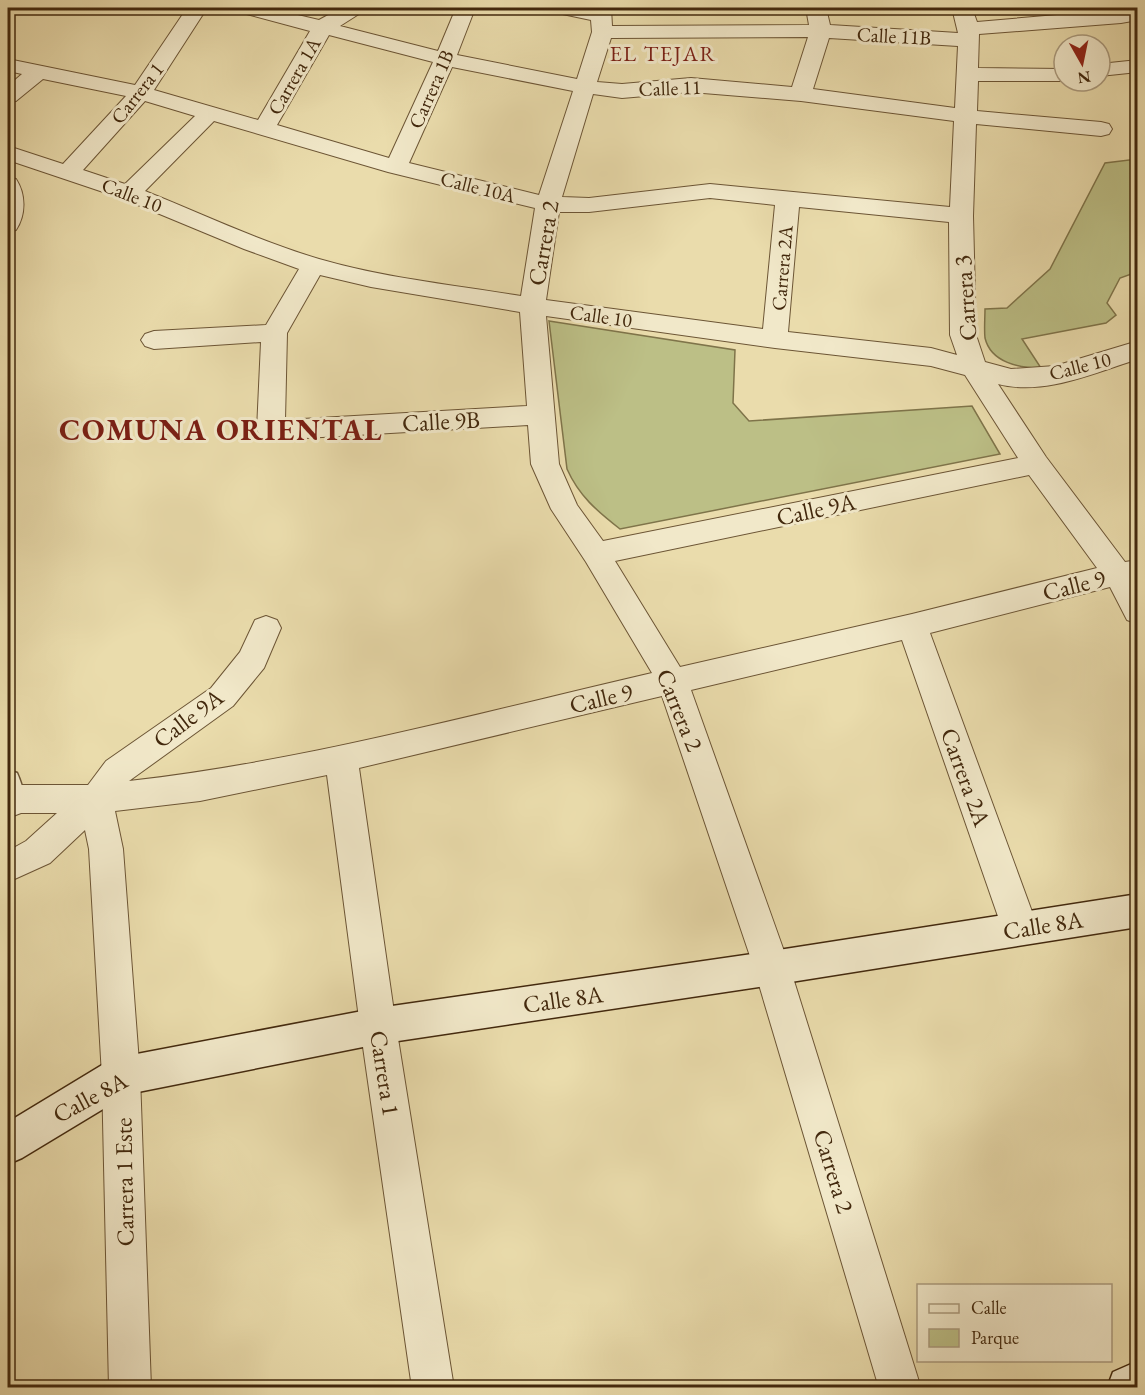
<svg xmlns="http://www.w3.org/2000/svg" width="1145" height="1395" font-family="'EB Garamond',serif">
  <rect width="100%" height="100%" fill="#eadcac"/>
  <filter id="stains"><feTurbulence type="fractalNoise" baseFrequency=".00333" numOctaves="4"/><feColorMatrix values="0 0 0 0 .2 0 0 0 0 .09 0 0 0 0 .02 0 0 0 .5 -.17"/></filter>
  <radialGradient id="worn" r=".72"><stop offset=".6" stop-color="#630" stop-opacity="0"/><stop offset="1" stop-color="#630" stop-opacity=".3"/></radialGradient>
  <path fill="#bcbf86" stroke="#7f744a" stroke-width="1.5" d="M 1137,159 L 1137,272 L 1120,278 L 1107,303 L 1116,315 L 1106,323 L 1022,339 L 1041,368 C 1020,368 991,363 985,338 C 984,329 985,318 985,309 L 1007,308 L 1050,269 L 1105,163 Z
    M 549,321 L 735,350 L 733,403 L 749,421 L 972,406 L 1000,454 L 620,529 C 597,511 579,496 567,469 Z"/>
  <g fill="none" stroke-linecap="round" stroke-linejoin="round">
    <defs>
      <path id="service" d="M 11,771 L 17,773 C 21,782 26,795 22,804 L 16,806 L 10,804 L 8,796 L 8,773 Z"/>
      <path id="minor" d="M 187,8 L 207,8 L 154,90 L 258,120 L 310,31 L 239,12 L 236,8 L 268,8 L 319,20 L 341,8 L 365,8 L 362,12 L 340,26 L 438,51 L 456,8 L 472,8 L 474,11 L 457,55 L 577,79 L 592,32 L 591,20 L 553,12 L 550,8 L 611,8 L 612,26 L 809,25 L 806,8 L 826,8 L 830,25 L 958,33 L 952,8 L 972,8 L 977,22 L 1138,8 L 1138,20 L 1121,23 L 979,34 L 978,68 L 1064,69 L 1064,81 L 1066,81 L 978,81 L 977,111 L 1101,122 L 1109,124 L 1112,129 L 1109,134 L 1101,136 L 976,124 L 973,216 L 976,335 L 985,362 L 1011,369 L 1055,366 L 1138,341 L 1138,359 C 1094,373 1044,396 998,384 L 1046,457 L 1125,562 L 1138,560 L 1138,624 L 1127,620 L 1110,587 L 930,633 L 1038,928 L 1032,939 L 1020,944 L 1008,939 L 1002,928 L 902,640 L 691,690 L 790,968 L 921,1388 L 879,1388 L 754,968 L 662,696 L 359,768 L 396,1026 L 454,1388 L 412,1388 L 360,1026 L 327,775 L 200,801 L 115,811 L 123,849 L 140,1076 L 151,1388 L 109,1388 L 102,1076 L 89,849 L 85,830 L 50,863 L 8,882 L 8,851 L 26,841 L 57,813 L 21,813 L 8,818 L 8,788 L 16,785 L 88,785 L 106,761 L 211,688 L 240,652 L 255,620 L 266,616 L 277,620 L 281,628 L 264,668 L 233,706 L 129,781 C 306,761 479,713 652,673 L 586,562 L 551,509 L 531,464 L 528,425 L 271,440 L 261,437 L 257,430 L 261,342 L 154,349 L 145,346 L 141,340 L 145,334 L 154,331 L 266,325 L 299,269 L 244,249 L 121,198 L 8,160 L 8,146 L 63,164 L 126,96 L 43,79 L 16,101 L 8,102 L 8,86 L 22,74 L 8,71 L 8,59 L 135,85 ZM 329,35 L 433,62 L 389,158 L 277,125 ZM 808,37 L 792,87 L 691,78 L 622,84 L 597,82 L 611,38 ZM 829,38 L 958,46 L 955,108 L 813,89 ZM 452,67 L 573,91 L 539,195 L 409,163 ZM 691,92 L 801,101 L 954,121 L 950,207 L 710,184 L 589,198 L 562,197 L 593,94 L 622,98 ZM 145,101 L 195,116 L 125,184 L 83,170 ZM 214,121 L 388,172 L 535,208 L 521,296 C 454,285 384,278 319,259 C 259,241 202,214 145,191 ZM 710,198 L 775,205 L 763,329 L 546,300 L 559,212 L 589,212 ZM 799,207 L 949,222 L 950,335 L 957,355 L 931,348 L 788,332 ZM 320,275 L 371,287 L 520,312 L 527,406 L 285,420 L 287,333 ZM 546,316 L 775,348 L 931,366 L 965,375 L 1018,458 L 603,541 L 577,505 L 559,464 ZM 1029,475 L 1097,568 L 912,614 L 680,667 L 615,561 Z
        M 1138,60 L 1138,72 L 1100,76 L 1100,64 Z
        M 8,177 L 16,179 C 26,194 26,215 16,230 L 8,232 Z"/>
      <path id="secondary" d="M 1138,894 L 1138,927 L 772,985 L 378,1044 L 128,1094 L 22,1158 L 8,1164 L 8,1122 L 107,1062 L 121,1057 L 378,1008 L 772,951 Z
        M 1138,1361 L 1138,1388 L 1107,1388 L 1113,1372 Z"/>
    </defs>
    <use href="#service" stroke="#6c5535" stroke-width="3"/>
    <use href="#minor" stroke="#6c5535" stroke-width="2"/>
    <use href="#secondary" stroke="#42280d" stroke-width="3"/>
    <use href="#service" fill="#f1e8c9" fill-rule="evenodd"/>
    <use href="#minor" fill="#f1e8c9" fill-rule="evenodd"/>
    <use href="#secondary" fill="#f1e8c9" fill-rule="evenodd"/>
  </g>
  <g text-anchor="middle" dominant-baseline="central" stroke-width="6" stroke-linejoin="round" paint-order="stroke">
    <g font-size="20" fill="#42280d" stroke="#f1e8c9">
      <text transform="translate(894 36) rotate(3)">Calle 11B</text>
      <text transform="translate(294 76) rotate(-60)">Carrera 1A</text>
      <text transform="translate(670 88) rotate(-2)">Calle 11</text>
      <text transform="translate(431 89) rotate(-66)">Carrera 1B</text>
      <text transform="translate(137 93) rotate(-52)">Carrera 1</text>
      <text transform="translate(478 187) rotate(14)">Calle 10A</text>
      <text transform="translate(132 195) rotate(21)">Calle 10</text>
      <text transform="translate(782 268) rotate(-85)">Carrera 2A</text>
      <text transform="translate(601 316) rotate(8)">Calle 10</text>
      <text transform="translate(1080 366) rotate(-14)">Calle 10</text>
    </g>
    <g font-size="22" letter-spacing="1.5" fill="#7a1f14" stroke="#f1e8c9">
      <text x="663" y="53">EL TEJAR</text>
    </g>
    <g font-size="24" fill="#42280d" stroke="#f1e8c9">
      <text transform="translate(543 243) rotate(-80)">Carrera 2</text>
      <text transform="translate(965 298) rotate(-94)">Carrera 3</text>
      <text transform="translate(441 421) rotate(-3)">Calle 9B</text>
      <text transform="translate(816 509) rotate(-12)">Calle 9A</text>
      <text transform="translate(1074 585) rotate(-14)">Calle 9</text>
      <text transform="translate(601 698) rotate(-13)">Calle 9</text>
      <text transform="translate(680 710) rotate(68)">Carrera 2</text>
      <text transform="translate(188 718) rotate(-37)">Calle 9A</text>
      <text transform="translate(966 777) rotate(70)">Carrera 2A</text>
      <text transform="translate(1043 925) rotate(-9)">Calle 8A</text>
      <text transform="translate(563 999) rotate(-8)">Calle 8A</text>
      <text transform="translate(385 1073) rotate(81)">Carrera 1</text>
      <text transform="translate(90 1097) rotate(-28)">Calle 8A</text>
      <text transform="translate(834 1171) rotate(73)">Carrera 2</text>
      <text transform="translate(124 1182) rotate(-91)">Carrera 1 Este</text>
    </g>
    <g font-size="30" font-weight="bold" letter-spacing="1.5" fill="#7a1f14" stroke="#f1e8c9">
      <text x="221" y="429">COMUNA ORIENTAL</text>
    </g>
  </g>
  <rect width="1145" height="1395" fill="none" stroke="#eadcac" stroke-width="30"/>
  <rect x="9" y="9" width="1127" height="1377" fill="none" stroke="#42280d" stroke-width="3"/>
  <rect x="15" y="15" width="1115" height="1365" fill="none" stroke="#42280d" stroke-width="1.5"/>
  <rect x="917" y="1284" width="195" height="78" fill="#f1e8c9" stroke="#ab9b7e" stroke-width="1.5"/>
  <rect x="929" y="1304" width="30" height="9" fill="#f1e8c9" stroke="#ab9b7e" stroke-width="1.5"/>
  <text x="971" y="1314" font-size="18" fill="#42280d">Calle</text>
  <rect x="929" y="1329" width="30" height="18" fill="#bcbf86" stroke="#ab9b7e" stroke-width="1.5"/>
  <text x="971" y="1344" font-size="18" fill="#42280d">Parque</text>
  <g transform="translate(1082 63) rotate(171)"><circle r="28" fill="#f1e8c9" stroke="#ab9b7e" stroke-width="1.5"/>
  <path d="M0-4.5L10 22L0 15L-10 22Z" fill="#8f2418"/>
  <text y="-9" font-size="16" font-weight="bold" text-anchor="middle" fill="#42280d">N</text>
  </g>
  <rect width="100%" height="100%" filter="url(#stains)"/>
  <rect width="100%" height="100%" fill="url(#worn)"/>
</svg>
